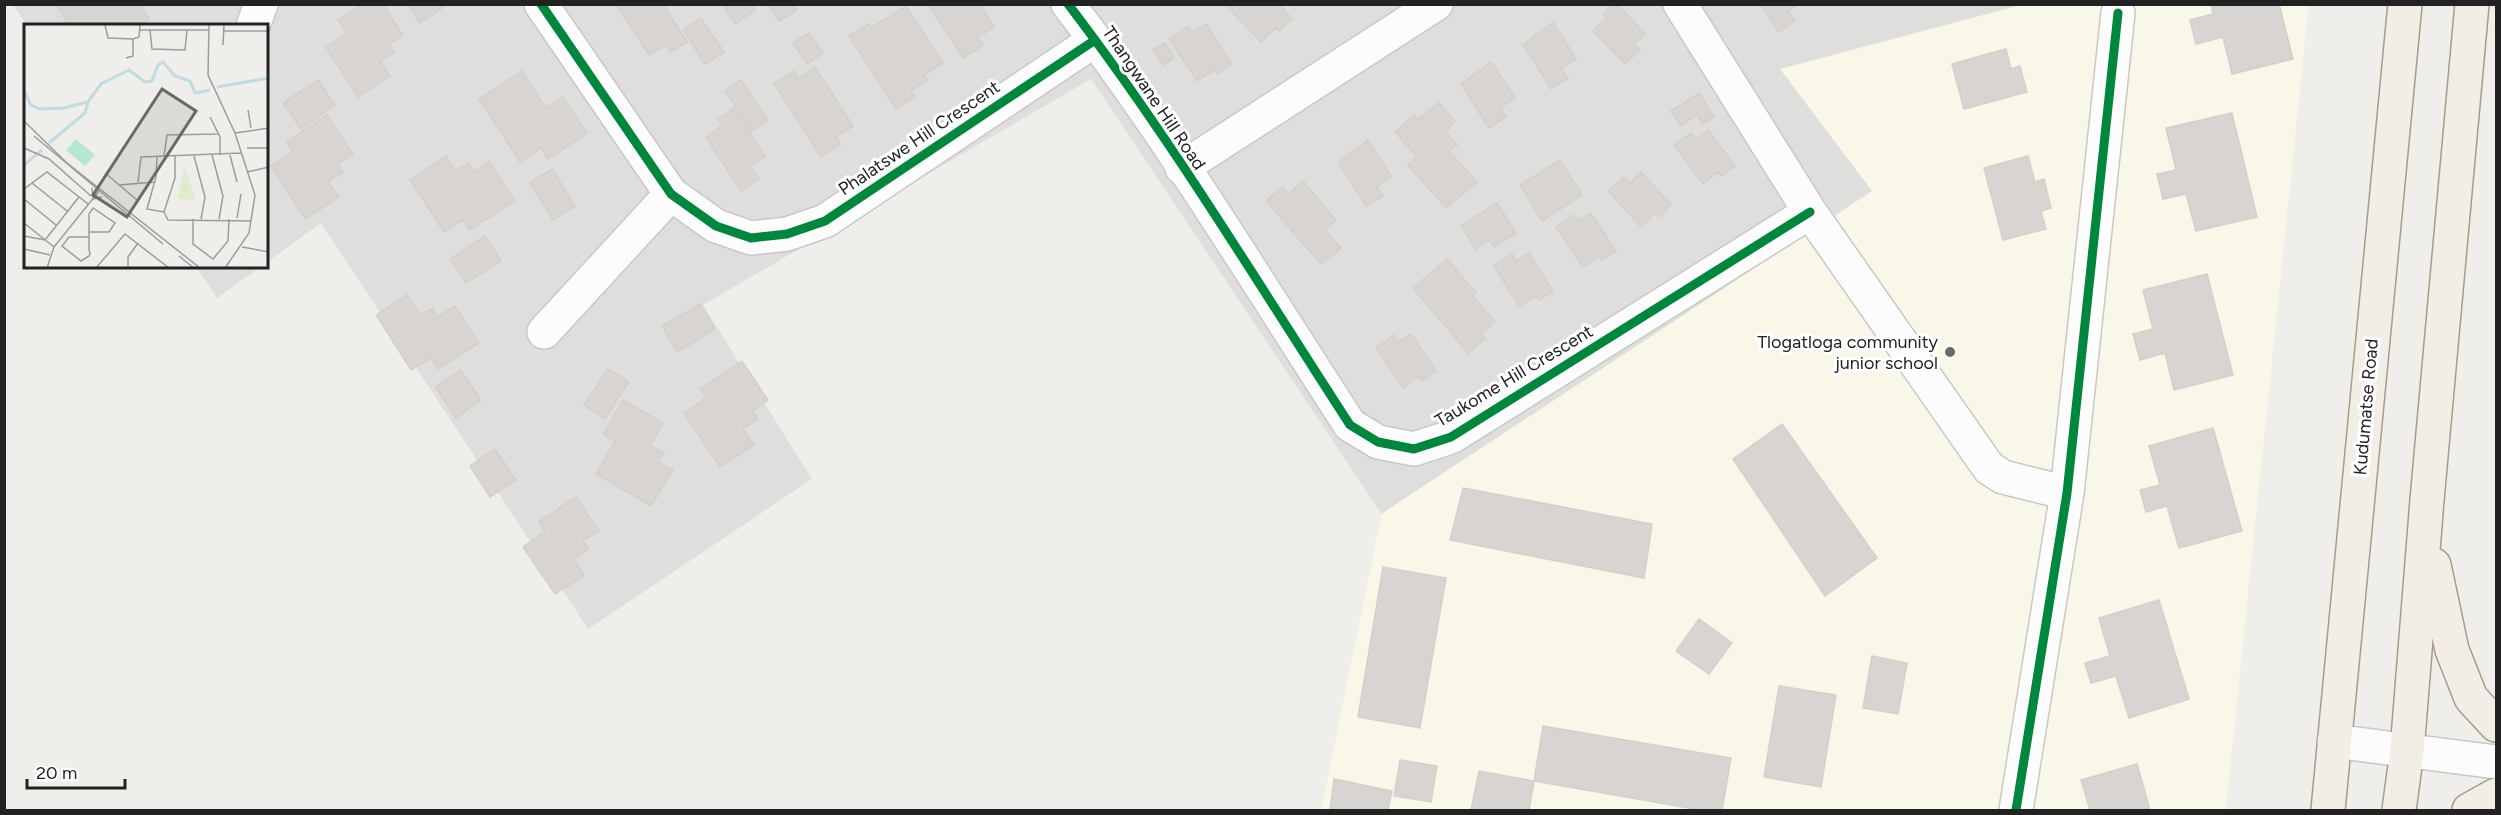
<svg xmlns="http://www.w3.org/2000/svg" width="2501" height="815" font-family="Figtree,sans-serif">
  <rect width="100%" height="100%" fill="#f0eeeb"/>
  <path fill="#dfdedc" d="M 13,5 L 2309,5 L 2226,810 L 1321,810 L 1381,513 L 1091,79 L 703,305 L 812,479 L 588,629 L 321,223 L 267,262 L 267,26 L 27,25 Z
    M 196,267 L 260,267 L 217,298 Z"/>
  <path fill="#f8f7e8" d="M 2021,5 L 2309,5 L 2226,810 L 1321,810 L 1381,514 L 1872,191 L 1780,69 Z"/>
  <path fill="#d7d4d2" stroke="#d3d0cc" stroke-width="1.5" d="M 56,4 L 139,4 L 149,19 L 139,26 L 69,26 Z
    M 362,4 L 383,4 L 403,35 L 389,44 L 394,52 L 380,61 L 390,76 L 358,97 L 326,47 L 347,33 L 338,20 Z
    M 408,4 L 448,4 L 420,23 Z
    M 616,4 L 663,4 L 687,42 L 671,52 L 666,45 L 649,55 Z
    M 722,4 L 751,4 L 755,10 L 735,24 Z
    M 768,4 L 793,4 L 797,10 L 779,21 Z
    M 928,4 L 980,4 L 994,27 L 978,37 L 983,45 L 963,58 Z
    M 1279,4 L 1292,19 L 1279,31 L 1276,28 L 1261,42 L 1226,5 Z
    M 1613,4 L 1617,4 L 1645,34 L 1634,45 L 1640,50 L 1625,64 L 1593,31 L 1606,18 L 1604,14 Z
    M 1761,4 L 1799,4 L 1788,11 L 1795,21 L 1778,32 Z
    M 2211,4 L 2279,4 L 2293,59 L 2232,74 L 2223,37 L 2196,44 L 2190,20 L 2213,14 Z
    M 906,6 L 943,63 L 924,75 L 927,80 L 911,90 L 915,97 L 896,109 L 849,36 L 868,24 L 871,28 Z
    M 701,18 L 724,52 L 705,64 L 683,30 Z
    M 1553,22 L 1576,59 L 1561,69 L 1568,78 L 1551,89 L 1523,45 Z
    M 1206,24 L 1232,64 L 1217,74 L 1214,70 L 1197,81 L 1169,39 L 1188,26 L 1192,33 Z
    M 809,33 L 823,53 L 807,64 L 793,43 Z
    M 1165,43 L 1174,58 L 1163,65 L 1153,50 Z
    M 2006,49 L 2011,69 L 2020,66 L 2027,92 L 1964,109 L 1952,64 Z
    M 1491,62 L 1515,98 L 1500,108 L 1506,117 L 1489,128 L 1461,84 Z
    M 815,67 L 853,126 L 836,137 L 841,144 L 821,157 L 774,84 L 794,71 L 799,78 Z
    M 522,71 L 546,108 L 563,97 L 587,133 L 548,159 L 541,148 L 520,162 L 479,99 Z
    M 318,80 L 335,105 L 301,129 L 283,103 Z
    M 741,80 L 768,120 L 752,131 L 725,91 Z
    M 1699,93 L 1714,117 L 1703,124 L 1697,115 L 1681,126 L 1671,111 Z
    M 1439,103 L 1455,122 L 1445,131 L 1457,145 L 1449,151 L 1477,182 L 1446,208 L 1408,165 L 1417,157 L 1395,132 L 1414,115 L 1418,119 Z
    M 734,108 L 765,156 L 750,166 L 759,179 L 741,191 L 706,137 L 722,126 L 718,119 Z
    M 2232,113 L 2257,217 L 2196,231 L 2186,194 L 2163,199 L 2157,174 L 2176,170 L 2166,128 Z
    M 327,115 L 353,154 L 338,164 L 343,172 L 328,182 L 339,197 L 305,219 L 271,166 L 293,152 L 287,142 Z
    M 1708,130 L 1735,166 L 1721,176 L 1718,172 L 1703,184 L 1674,145 L 1691,133 L 1695,139 Z
    M 1368,140 L 1392,177 L 1377,186 L 1383,196 L 1366,206 L 1338,162 Z
    M 446,156 L 456,171 L 468,163 L 474,172 L 489,161 L 515,201 L 469,230 L 463,220 L 444,232 L 410,180 Z
    M 2028,156 L 2035,182 L 2044,179 L 2051,208 L 2041,211 L 2046,229 L 2003,240 L 1984,168 Z
    M 1560,160 L 1582,195 L 1542,221 L 1520,185 Z
    M 552,169 L 575,206 L 553,220 L 530,183 Z
    M 1641,172 L 1671,205 L 1659,217 L 1655,213 L 1641,227 L 1608,191 L 1624,177 L 1630,183 Z
    M 1303,181 L 1336,220 L 1325,230 L 1341,248 L 1321,264 L 1266,201 L 1283,187 L 1288,194 Z
    M 1497,203 L 1516,233 L 1494,247 L 1489,240 L 1476,249 L 1461,226 Z
    M 1591,213 L 1616,251 L 1602,260 L 1599,256 L 1583,267 L 1556,227 L 1574,215 L 1578,221 Z
    M 485,236 L 501,261 L 466,283 L 450,259 Z
    M 1529,253 L 1553,291 L 1539,300 L 1536,296 L 1519,306 L 1494,266 L 1512,254 L 1516,261 Z
    M 1447,259 L 1476,293 L 1473,296 L 1495,322 L 1481,334 L 1485,339 L 1468,353 L 1413,288 Z
    M 2207,274 L 2233,375 L 2174,390 L 2165,353 L 2140,360 L 2133,334 L 2153,329 L 2143,290 Z
    M 407,295 L 420,315 L 433,308 L 438,317 L 455,306 L 479,343 L 438,369 L 431,358 L 411,370 L 376,315 Z
    M 700,304 L 715,329 L 677,352 L 662,326 Z
    M 1411,334 L 1436,371 L 1422,381 L 1419,376 L 1403,388 L 1376,348 L 1394,335 L 1398,342 Z
    M 742,361 L 768,400 L 753,411 L 758,419 L 743,429 L 754,445 L 720,467 L 684,413 L 707,398 L 700,389 Z
    M 608,369 L 629,382 L 605,419 L 584,405 Z
    M 461,370 L 481,400 L 456,418 L 435,387 Z
    M 623,400 L 663,423 L 650,445 L 664,453 L 658,462 L 673,470 L 651,506 L 596,474 L 615,441 L 603,434 Z
    M 1782,424 L 1877,558 L 1825,596 L 1733,459 Z
    M 2213,428 L 2242,531 L 2179,548 L 2167,506 L 2146,512 L 2140,490 L 2160,485 L 2149,446 Z
    M 495,449 L 516,480 L 490,497 L 470,466 Z
    M 1463,488 L 1652,524 L 1644,578 L 1450,540 Z
    M 576,497 L 599,531 L 583,541 L 589,549 L 574,559 L 584,575 L 555,594 L 523,547 L 545,531 L 539,522 Z
    M 1383,567 L 1446,578 L 1420,728 L 1358,717 Z
    M 2159,600 L 2189,699 L 2129,718 L 2116,676 L 2091,683 L 2085,663 L 2110,656 L 2099,618 Z
    M 1699,619 L 1732,643 L 1709,674 L 1676,651 Z
    M 1872,656 L 1907,663 L 1898,714 L 1863,708 Z
    M 1779,686 L 1836,695 L 1821,787 L 1764,777 Z
    M 1543,726 L 1731,758 L 1722,810 L 1700,810 L 1534,781 Z
    M 1400,760 L 1437,766 L 1431,802 L 1394,796 Z
    M 2137,764 L 2150,810 L 2090,810 L 2081,780 Z
    M 1479,771 L 1534,781 L 1529,810 L 1471,810 Z
    M 1334,779 L 1392,791 L 1388,810 L 1330,810 Z"/>
  <g fill="none" stroke-linecap="round" stroke-linejoin="round">
    <defs>
      <path id="minor" d="M 541,4 L 671,194 L 716,226 L 751,238 L 787,234 L 825,221 L 1095,40
        M 1068,4 C 1170,137 1259,285 1350,425 L 1378,442 L 1414,449 L 1451,437 L 1810,212
        M 1680,4 L 1810,212 L 1989,468 L 2003,477 L 2067,493
        M 253,26 L 261,4
        M 1182,168 L 1436,4
        M 544,332 L 671,194
        M 2334,741 L 2496,762
        M 2016,810 L 2067,493 L 2118,13"/>
      <path id="major" d="M 2434,565 L 2452,650 L 2471,698 L 2496,725
        M 2328,810 L 2405,4
        M 2399,810 L 2407,751 L 2427,500 L 2472,4
        M 2469,810 L 2496,795"/>
    </defs>
    <use href="#minor" stroke="#c9c8c7" stroke-width="36"/>
    <use href="#major" stroke="#a79c86" stroke-width="36"/>
    <use href="#minor" stroke="#fdfcfc" stroke-width="33"/>
    <use href="#major" stroke="#f3ede7" stroke-width="33"/>
    <defs>
      <path id="cycleway" d="M 541,4 L 671,194 L 716,226 L 751,238 L 787,234 L 825,221 L 1095,40
        M 1068,4 C 1170,137 1259,285 1350,425 L 1378,442 L 1414,449 L 1451,437 L 1810,212
        M 2016,810 L 2067,493 L 2118,13"/>
    </defs>
    <use href="#cycleway" stroke="#fff" stroke-width="13"/>
    <use href="#cycleway" stroke="#00873e" stroke-width="9"/>
  </g>
  <circle fill="#6a6968" stroke="#fff" stroke-width="2" cx="1950" cy="352" r="6"/>
  <g text-anchor="middle" dominant-baseline="central" stroke-width="6" stroke-linejoin="round" paint-order="stroke">
    <g font-size="18" fill="#222" stroke="#fff">
      <text transform="translate(1154 98) rotate(56)">Thangwane Hill Road</text>
      <text transform="translate(919 138) rotate(-34)">Phalatswe Hill Crescent</text>
      <text transform="translate(1514 376) rotate(-31)">Taukome Hill Crescent</text>
      <text transform="translate(2366 407) rotate(-85)">Kudumatse Road</text>
    </g>
    <g font-size="18" fill="#222" stroke="#fff" text-anchor="end">
      <text x="1938" y="342">Tlogatloga community<tspan x="1938" dy="21">junior school</tspan></text>
    </g>
  </g>
  <g transform="translate(24 24)">
    <rect width="244" height="244" fill="#f0eeeb"/>
    <path d="M 160,145 L 162,145 L 171,176 L 153,175 Z" fill="#ddeccb"/>
    <path d="M 52,115 L 71,131 L 61,142 L 42,126 Z" fill="#b7e6d2"/>
    <path fill="none" stroke="#bfdbe3" stroke-width="3" d="M 193,63 L 245,54M 0,67 L 7,81 L 16,85 L 40,84 L 64,78 L 77,60 L 105,46 L 121,58 L 128,57 L 134,41 L 139,38 L 151,52 L 166,57 L 171,69 L 186,66M 25,119 L 61,89 L 64,78M 0,141 L 18,126"/>
    <path fill="none" stroke="#9e9c9b" stroke-width="1.5" d="M 81,1 L 84,14 L 109,15 L 115,13 L 116,1M 185,1 L 184,51 L 211,109 L 231,171 L 225,209 L 201,244M 116,6 L 185,6M 126,6 L 128,25 L 161,26 L 163,6M 200,7 L 245,7M 199,21 L 200,1M 102,34 L 109,32 L 109,15M 224,86 L 227,104M 186,93 L 196,113 L 196,131M 0,97 L 43,139 L 176,244M 211,109 L 245,104M 10,112 L 139,220M 0,124 L 25,135 L 67,172M 223,124 L 245,124M 188,131 L 199,172 L 195,195M 206,131 L 213,158M 140,132 L 143,111 L 194,110M 170,132 L 181,173 L 177,195M 133,133 L 132,153 L 123,185 L 140,188M 223,148 L 245,143M 81,149 L 113,176M 114,158 L 117,133 L 217,129M 8,159 L 43,187M 95,161 L 131,158M 68,164 L 69,175 L 78,173M 0,165 L 23,148 L 64,180M 0,175 L 32,201M 140,188 L 144,196 L 227,197M 140,188 L 151,154 L 151,132M 213,194 L 217,170M 169,195 L 169,220 L 189,235 L 204,217 L 205,195M 0,199 L 30,223M 65,208 L 85,208 L 91,199 L 69,184 L 65,190 L 65,225 L 66,230 L 65,232 L 57,237 L 38,222 L 45,213 L 65,213M 0,212 L 21,216 L 55,173M 218,223 L 245,228M 0,225 L 26,231M 155,232 L 170,244M 104,242 L 104,233 L 114,219M 23,244 L 30,223 L 75,167M 72,244 L 101,210 L 145,244"/>
    <path fill="#6a6968" fill-opacity="0.15" stroke="#6a6968" stroke-width="3" d="M 138,65 L 172,87 L 103,193 L 69,171 Z"/>
    <rect width="244" height="244" fill="none" stroke="#222" stroke-width="3"/>
  </g>
  <rect width="2501" height="815" fill="none" stroke="#222222" stroke-width="12"/>
  <path d="M27 779v9h98v-9" fill="none" stroke="#222222" stroke-width="3"/>
  <text x="36" y="779" font-size="18" fill="#222222" stroke="#ffffff" stroke-width="4.5" paint-order="stroke">20 m</text>
</svg>
